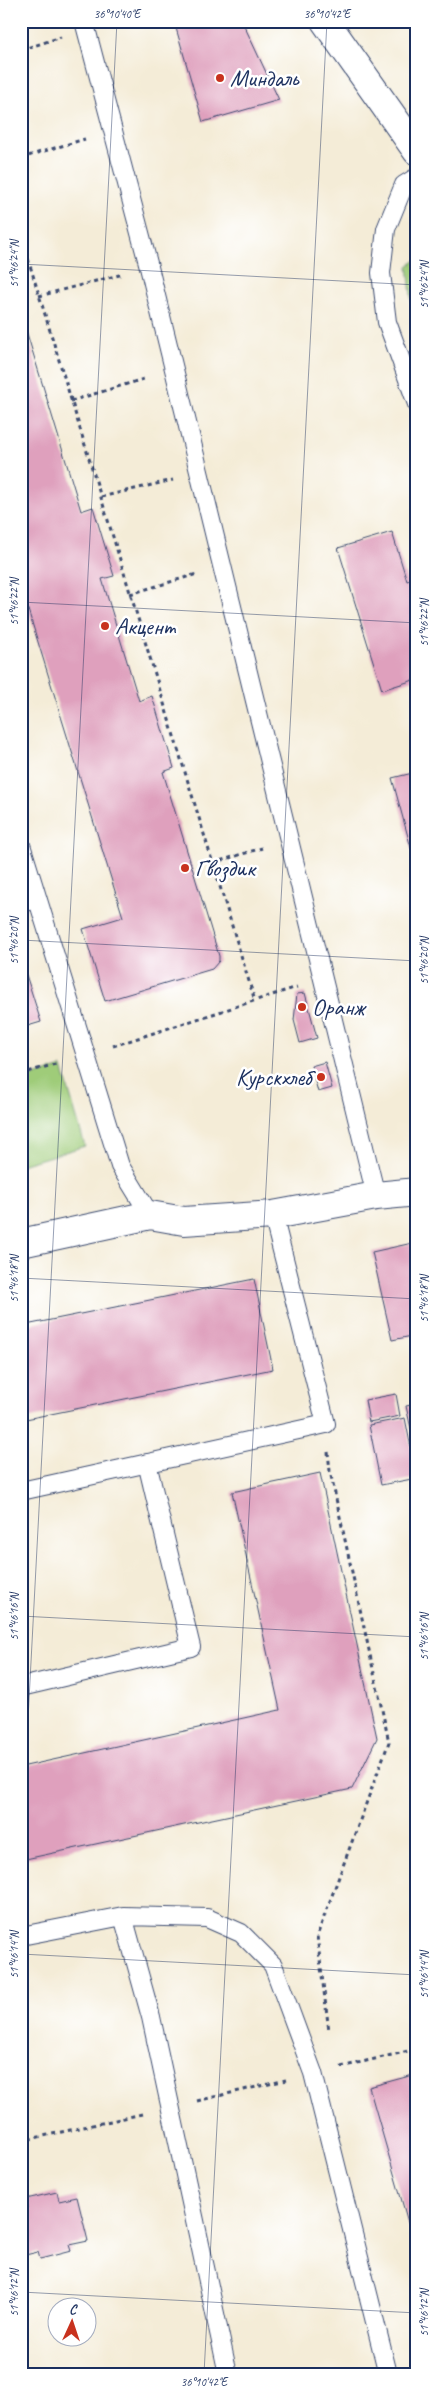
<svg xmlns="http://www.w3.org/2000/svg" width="438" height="2395" font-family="Caveat,sans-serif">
  <rect width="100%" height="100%" fill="#fff"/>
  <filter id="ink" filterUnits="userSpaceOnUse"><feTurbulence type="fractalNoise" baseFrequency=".02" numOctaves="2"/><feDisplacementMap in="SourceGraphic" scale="10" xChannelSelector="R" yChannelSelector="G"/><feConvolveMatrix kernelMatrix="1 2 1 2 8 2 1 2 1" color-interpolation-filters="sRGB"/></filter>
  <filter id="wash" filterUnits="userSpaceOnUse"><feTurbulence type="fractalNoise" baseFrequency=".0096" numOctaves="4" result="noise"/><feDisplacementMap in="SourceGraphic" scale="20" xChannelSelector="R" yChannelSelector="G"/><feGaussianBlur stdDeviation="1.12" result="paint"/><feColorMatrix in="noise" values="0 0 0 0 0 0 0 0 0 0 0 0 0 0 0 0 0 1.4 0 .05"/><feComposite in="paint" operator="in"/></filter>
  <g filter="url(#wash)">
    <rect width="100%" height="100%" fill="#f4ecd7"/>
    <path fill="#9fcc79" stroke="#5d7e6c" d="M 417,259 L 417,310 L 412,306 L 408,266 Z
      M 62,1067 L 85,1146 L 21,1165 L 21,1080 Z"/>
    <g id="blocks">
      <path fill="#dfa0bd" d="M 174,21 L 242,21 L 279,100 L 203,122 Z
        M 22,317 L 81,511 L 93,507 L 114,576 L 102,579 L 139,701 L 152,696 L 174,768 L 163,772 L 219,956 L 219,961 L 212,969 L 105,1001 L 83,929 L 123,917 L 21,587 Z
        M 392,532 L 407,581 L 417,578 L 417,679 L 382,690 L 338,548 Z
        M 417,772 L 417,866 L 416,866 L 392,778 Z
        M 21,959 L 41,1022 L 21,1028 Z
        M 305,993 L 317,1038 L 300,1043 L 294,1020 L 297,994 Z
        M 325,1062 L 332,1088 L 318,1092 L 311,1066 Z
        M 417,1242 L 417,1335 L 392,1340 L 372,1252 Z
        M 254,1279 L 273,1369 L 21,1420 L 21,1326 Z
        M 396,1394 L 400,1416 L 369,1422 L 365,1400 Z
        M 417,1404 L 417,1452 L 416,1452 L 406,1406 Z
        M 405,1418 L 417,1478 L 381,1485 L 369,1425 Z
        M 320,1473 L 377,1738 L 352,1789 L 21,1860 L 21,1767 L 280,1710 L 232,1492 Z
        M 417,2074 L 417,2250 L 416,2250 L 369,2087 Z
        M 57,2192 L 59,2201 L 77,2197 L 88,2241 L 69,2245 L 71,2251 L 40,2259 L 38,2252 L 21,2256 L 21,2210 L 28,2208 L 26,2199 Z"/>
    </g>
  </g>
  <g filter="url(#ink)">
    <use href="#blocks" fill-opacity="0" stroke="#3c4b70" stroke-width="1"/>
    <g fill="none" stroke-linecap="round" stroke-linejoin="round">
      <defs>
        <path id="service" d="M 84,21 L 149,267 L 376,1196
          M 417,177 L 404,185 L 386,229 L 381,273 L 387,322 L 417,404
          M 21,845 L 120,1166 L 150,1215
          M 21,903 L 37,899
          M 21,1491 L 326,1424 L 273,1215
          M 21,1687 L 191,1647 L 147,1463
          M 123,1916 L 151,2017 L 228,2374
          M 21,1936 L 123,1916 L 207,1918 L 241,1933 L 273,1965 L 313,2073 L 388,2374"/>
        <path id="minor" d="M 21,1243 L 150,1215 L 184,1221 L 273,1215 L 376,1196 L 417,1192"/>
        <path id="primary" d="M 325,21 L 417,151"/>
      </defs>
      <use href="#service" stroke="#3c4b70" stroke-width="20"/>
      <use href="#minor" stroke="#3c4b70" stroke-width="30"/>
      <use href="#primary" stroke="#3c4b70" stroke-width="30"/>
      <path stroke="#3c4b70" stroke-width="3" stroke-dasharray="4 4" stroke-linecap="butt" d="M 21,50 L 61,37
        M 21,158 L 85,139
        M 21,236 L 255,1001
        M 39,296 L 123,274
        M 71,401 L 147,378
        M 101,497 L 173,480
        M 130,594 L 197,574
        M 213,863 L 262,848
        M 113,1046 L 297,987
        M 21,1074 L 59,1063
        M 328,1452 L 330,1471 L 389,1742 L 317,1936 L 329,2031
        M 341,2067 L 417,2049
        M 197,2101 L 286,2080
        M 21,2141 L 142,2114"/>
      <use href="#service" stroke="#fff" stroke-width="18"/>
      <use href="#minor" stroke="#fff" stroke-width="28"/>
      <use href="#primary" stroke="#fff" stroke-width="28"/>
    </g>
  </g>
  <path fill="none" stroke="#1b2f5e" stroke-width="1" stroke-opacity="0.45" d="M 21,264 L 417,285M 21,602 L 417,623M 21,940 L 417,961M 21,1278 L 417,1299M 21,1616 L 417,1637M 21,1853 L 117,21M 21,1954 L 417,1975M 21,2292 L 417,2313M 204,2374 L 327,21M 413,2374 L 417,2309"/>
  <g fill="#c8321e" stroke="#fff" stroke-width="2">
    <circle cx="220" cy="78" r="5"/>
    <circle cx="105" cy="626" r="5"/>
    <circle cx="185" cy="868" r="5"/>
    <circle cx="302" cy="1007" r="5"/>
    <circle cx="321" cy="1077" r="5"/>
  </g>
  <g text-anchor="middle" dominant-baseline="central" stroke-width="5" stroke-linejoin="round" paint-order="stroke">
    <g font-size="24" fill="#1b2f5e" stroke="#fff" text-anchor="start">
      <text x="230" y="78">Миндаль</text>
      <text x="115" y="626">Акцент</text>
      <text x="195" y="868">Гвоздик</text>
      <text x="312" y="1007">Оранж</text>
      <text x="311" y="1077" text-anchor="end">Курскхлеб</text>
    </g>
  </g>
  <rect width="438" height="2395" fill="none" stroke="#fff" stroke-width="55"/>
  <g transform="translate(72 2322) rotate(3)"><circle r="24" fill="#ffffff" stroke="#a4acbf"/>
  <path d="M0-4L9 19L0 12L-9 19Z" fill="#c8321e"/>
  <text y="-8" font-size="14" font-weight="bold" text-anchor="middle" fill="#1b2f5e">С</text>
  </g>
  <rect x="28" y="28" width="382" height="2340" fill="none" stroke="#1b2f5e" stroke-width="2"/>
  <g font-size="12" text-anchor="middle" fill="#1b2f5e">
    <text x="117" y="18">36°10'40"E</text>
    <text x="327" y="18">36°10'42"E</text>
    <text transform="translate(14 264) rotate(-90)" y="4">51°46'24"N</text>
    <text transform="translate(424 285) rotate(-90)" y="4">51°46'24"N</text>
    <text transform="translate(14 602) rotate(-90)" y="4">51°46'22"N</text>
    <text transform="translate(424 623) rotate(-90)" y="4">51°46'22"N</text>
    <text transform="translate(14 941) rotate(-90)" y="4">51°46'20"N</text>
    <text transform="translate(424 961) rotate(-90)" y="4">51°46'20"N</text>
    <text transform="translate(14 1279) rotate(-90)" y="4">51°46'18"N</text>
    <text transform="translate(424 1299) rotate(-90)" y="4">51°46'18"N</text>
    <text transform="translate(14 1617) rotate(-90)" y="4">51°46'16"N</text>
    <text transform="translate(424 1637) rotate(-90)" y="4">51°46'16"N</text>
    <text transform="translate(14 1955) rotate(-90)" y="4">51°46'14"N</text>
    <text transform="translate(424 1975) rotate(-90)" y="4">51°46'14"N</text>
    <text transform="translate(14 2293) rotate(-90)" y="4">51°46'12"N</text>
    <text transform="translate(424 2313) rotate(-90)" y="4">51°46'12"N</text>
    <text x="204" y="2386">36°10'42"E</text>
  </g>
</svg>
